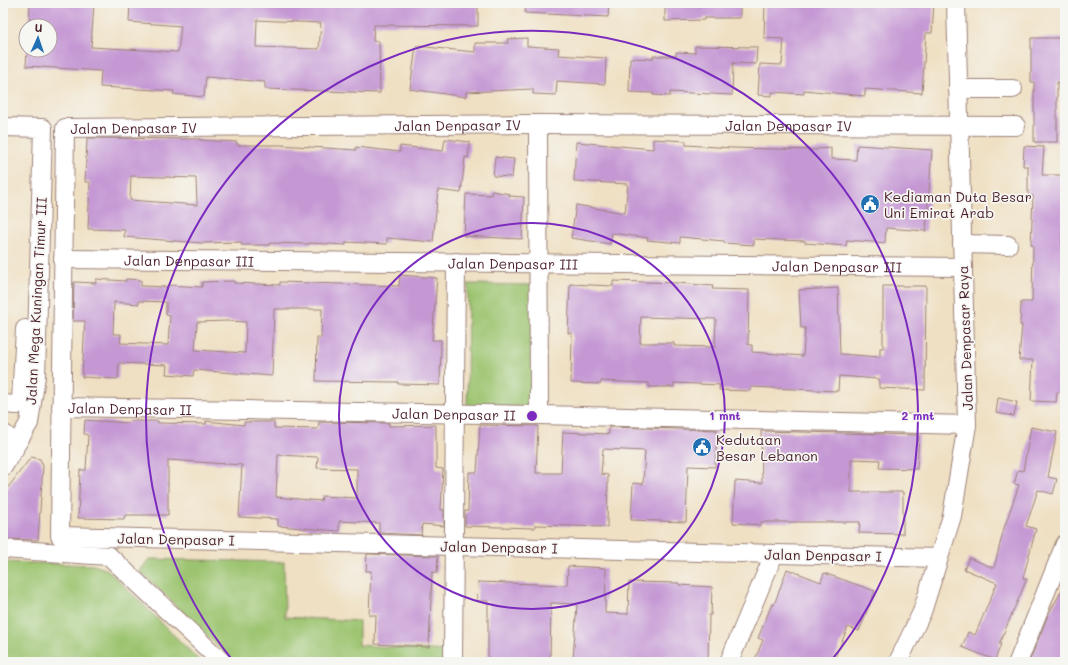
<svg xmlns="http://www.w3.org/2000/svg" width="1068" height="665" font-family="Mali,sans-serif">
  <rect width="100%" height="100%" fill="#f6f6f2"/>
  <filter id="ink" filterUnits="userSpaceOnUse"><feTurbulence type="fractalNoise" baseFrequency=".025" numOctaves="2"/><feDisplacementMap in="SourceGraphic" scale="8" xChannelSelector="R" yChannelSelector="G"/><feConvolveMatrix kernelMatrix="1 2 1 2 8 2 1 2 1" color-interpolation-filters="sRGB"/></filter>
  <filter id="wash" filterUnits="userSpaceOnUse"><feTurbulence type="fractalNoise" baseFrequency=".012" numOctaves="4" result="noise"/><feDisplacementMap in="SourceGraphic" scale="16" xChannelSelector="R" yChannelSelector="G"/><feGaussianBlur stdDeviation="0.9" result="paint"/><feColorMatrix in="noise" values="0 0 0 0 0 0 0 0 0 0 0 0 0 0 0 0 0 1.4 0 .05"/><feComposite in="paint" operator="in"/></filter>
  <g filter="url(#wash)">
    <rect width="100%" height="100%" fill="#efe0c3"/>
    <path fill="#9cc46f" stroke="#73724d" d="M 468,284 L 536,285 L 535,407 L 467,406 Z
      M 149,559 L 284,562 L 285,617 L 359,621 L 359,645 L 446,651 L 446,662 L 234,662 L 140,571 Z
      M 3,562 L 94,565 L 108,570 L 201,662 L 3,662 Z"/>
    <g id="blocks">
      <path fill="#c598d4" fill-rule="evenodd" d="M 30,3 L 94,3 L 91,47 L 178,52 L 181,26 L 129,22 L 130,3 L 478,3 L 478,26 L 374,25 L 373,41 L 379,41 L 380,93 L 265,89 L 265,82 L 206,77 L 204,97 L 173,94 L 174,91 L 100,87 L 101,71 L 26,66 L 27,50 L 50,50 L 50,26 L 29,26 ZM 257,20 L 321,23 L 319,49 L 256,47 Z
        M 526,3 L 609,3 L 608,17 L 525,13 Z
        M 665,3 L 740,3 L 740,18 L 704,18 L 704,20 L 665,21 Z
        M 765,3 L 934,3 L 932,33 L 926,33 L 922,93 L 865,89 L 865,96 L 804,90 L 804,94 L 772,92 L 772,96 L 758,95 L 760,64 L 782,65 L 784,39 L 764,38 Z
        M 527,38 L 527,46 L 559,48 L 558,55 L 606,58 L 605,84 L 557,81 L 556,95 L 533,94 L 533,89 L 466,92 L 466,97 L 410,89 L 416,46 L 475,52 L 475,43 L 508,43 L 507,39 Z
        M 1031,38 L 1063,38 L 1063,82 L 1057,82 L 1057,142 L 1034,142 L 1034,82 L 1031,82 Z
        M 695,46 L 757,47 L 756,64 L 733,63 L 732,95 L 670,92 L 670,96 L 653,95 L 653,93 L 629,92 L 630,58 L 653,59 L 653,56 L 676,56 L 676,52 L 695,53 Z
        M 87,138 L 200,139 L 200,140 L 237,142 L 237,145 L 280,145 L 356,150 L 356,147 L 400,152 L 400,146 L 443,151 L 445,139 L 470,142 L 468,158 L 465,157 L 461,193 L 438,190 L 433,242 L 387,238 L 387,244 L 346,242 L 346,245 L 310,243 L 310,244 L 270,243 L 270,245 L 241,245 L 241,242 L 202,243 L 124,237 L 125,230 L 88,229 L 90,182 L 85,182 ZM 131,176 L 196,178 L 197,205 L 130,200 Z
        M 653,139 L 686,141 L 686,145 L 732,148 L 817,150 L 817,149 L 831,148 L 831,159 L 856,160 L 857,145 L 932,150 L 926,231 L 886,228 L 885,243 L 847,240 L 846,246 L 805,243 L 805,241 L 754,239 L 754,245 L 724,243 L 724,241 L 680,237 L 680,243 L 647,240 L 648,238 L 612,233 L 610,244 L 571,238 L 576,205 L 625,213 L 628,184 L 574,181 L 576,142 L 653,149 Z
        M 1024,146 L 1044,147 L 1042,175 L 1065,175 L 1061,256 L 1063,256 L 1062,304 L 1065,304 L 1062,373 L 1065,373 L 1065,393 L 1057,392 L 1056,402 L 1031,401 L 1033,360 L 1019,360 L 1022,325 L 1020,325 L 1021,302 L 1032,302 L 1033,245 L 1031,245 L 1033,196 L 1028,195 L 1028,166 L 1023,166 Z
        M 495,157 L 514,159 L 512,177 L 493,176 Z
        M 492,191 L 510,194 L 509,196 L 524,197 L 522,239 L 464,236 L 466,194 L 491,195 Z
        M 400,275 L 437,278 L 432,340 L 441,340 L 440,385 L 398,384 L 398,382 L 316,381 L 317,338 L 321,338 L 322,309 L 274,309 L 272,376 L 194,370 L 193,376 L 166,374 L 167,365 L 119,363 L 118,379 L 82,377 L 85,321 L 73,321 L 74,282 L 96,283 L 96,279 L 126,281 L 126,279 L 141,280 L 141,286 L 167,287 L 168,285 L 202,287 L 202,282 L 234,281 L 234,283 L 280,285 L 280,282 L 399,286 ZM 139,301 L 166,302 L 166,315 L 170,316 L 168,345 L 120,343 L 121,334 L 113,334 L 114,302 L 139,304 ZM 228,321 L 246,322 L 245,353 L 195,350 L 197,322 Z
        M 613,281 L 678,283 L 713,286 L 712,289 L 749,290 L 748,345 L 752,345 L 752,352 L 803,356 L 805,328 L 801,328 L 799,290 L 838,288 L 840,354 L 880,357 L 880,348 L 883,348 L 883,286 L 926,286 L 925,390 L 879,388 L 879,379 L 839,376 L 838,391 L 751,387 L 751,391 L 719,390 L 720,385 L 674,383 L 674,387 L 649,387 L 649,383 L 601,381 L 601,384 L 571,383 L 572,333 L 568,333 L 570,284 L 613,286 ZM 641,317 L 716,319 L 715,347 L 674,346 L 674,343 L 640,343 Z
        M 998,398 L 1017,402 L 1014,416 L 996,413 Z
        M 85,420 L 129,423 L 129,421 L 158,421 L 158,423 L 206,424 L 206,421 L 244,425 L 244,422 L 274,422 L 274,428 L 318,429 L 319,422 L 389,423 L 389,426 L 436,425 L 436,468 L 443,469 L 441,510 L 444,510 L 444,526 L 422,524 L 421,535 L 379,533 L 379,523 L 339,521 L 339,531 L 278,526 L 278,519 L 239,517 L 242,465 L 168,460 L 168,515 L 125,515 L 124,519 L 78,518 L 80,470 L 86,470 L 88,435 L 84,434 ZM 278,455 L 318,457 L 317,468 L 357,469 L 357,498 L 322,496 L 321,501 L 276,497 Z
        M 480,425 L 538,426 L 536,473 L 561,473 L 563,432 L 609,434 L 609,427 L 717,430 L 715,467 L 688,466 L 686,522 L 631,520 L 633,483 L 643,484 L 645,451 L 603,449 L 601,474 L 608,475 L 607,527 L 535,525 L 535,528 L 465,526 L 465,511 L 468,511 L 469,472 L 477,472 Z
        M 1031,427 L 1057,432 L 1048,477 L 1057,479 L 1053,494 L 1038,490 L 1026,526 L 1036,529 L 1023,578 L 1027,579 L 999,644 L 1001,644 L 995,660 L 962,647 L 968,632 L 975,635 L 997,583 L 964,569 L 969,558 L 994,568 L 1004,528 L 1019,485 L 1014,484 L 1018,470 L 1023,471 Z
        M 761,431 L 919,435 L 917,469 L 879,468 L 880,460 L 851,459 L 851,492 L 903,492 L 903,534 L 859,533 L 860,522 L 761,522 L 761,525 L 733,523 L 735,481 L 762,483 Z
        M 31,457 L 40,459 L 43,466 L 38,540 L 3,539 L 3,494 Z
        M 367,554 L 438,556 L 437,573 L 432,572 L 429,647 L 375,644 L 376,615 L 369,615 L 371,571 L 366,571 Z
        M 568,566 L 606,568 L 605,613 L 628,614 L 629,582 L 679,583 L 679,585 L 712,587 L 711,615 L 709,615 L 708,662 L 573,659 L 577,604 L 551,603 L 550,662 L 488,662 L 488,601 L 477,601 L 478,582 L 567,585 Z
        M 787,569 L 821,582 L 824,573 L 875,591 L 859,631 L 848,627 L 833,662 L 754,662 L 763,640 L 758,638 L 772,604 L 774,605 Z
        M 1065,585 L 1065,662 L 1029,662 L 1049,613 Z"/>
    </g>
  </g>
  <g filter="url(#ink)">
    <use href="#blocks" fill-opacity="0" stroke="#9c8077" stroke-width="1"/>
    <g fill="none" stroke-linecap="round" stroke-linejoin="round">
      <defs>
        <g id="minor">
          <path d="M 958,89 L 1013,89"/>
          <path d="M 538,124 L 539,415"/>
          <path d="M 3,127 L 43,128 L 36,376 L 29,423 L 3,467"/>
          <path d="M 962,244 L 1008,245"/>
          <path id="s1" d="M 63,259 L 963,267"/>
          <path d="M 3,404 L 17,405 L 21,400 L 25,329"/>
          <path id="s2" d="M 61,407 L 539,415 L 967,425"/>
          <path d="M 3,433 L 9,438 L 14,450"/>
          <path d="M 3,549 L 109,556 L 222,662"/>
          <path id="s3" d="M 939,558 L 60,536 L 65,128 L 538,124 L 1016,126"/>
          <path d="M 453,662 L 456,262"/>
          <path d="M 729,662 L 774,554"/>
          <path d="M 898,662 L 922,612 L 952,516 L 967,425 L 956,3"/>
          <path d="M 1018,662 L 1065,544"/>
        </g>
      </defs>
      <use href="#minor" stroke="#9c8077" stroke-width="20"/>
      <use href="#minor" stroke="#fff" stroke-width="18"/>
    </g>
  </g>
  <g fill="none" stroke="#7b2cbf" stroke-width="2">
    <circle cx="532" cy="416" r="193"/>
    <path d="M234 662A386 386 0 1 1 830 662"/>
  </g>
  <defs>
    <symbol id="civic-disc" viewBox="-11 -11 22 22"><circle r="9.5" fill="#1f6fb2" stroke="#f6f6f2"/><path d="M-.6-6.5H3V-4.5H.6V-3L4-1V1h2V6H-6V1h2V-1L-.6-3ZM-1.2 2.5V6h2.4V2.5Z" fill="#fff"/></symbol>
  </defs>
  <g fill-rule="evenodd">
    <use href="#civic-disc" x="859" y="193" width="22" height="22"/>
    <use href="#civic-disc" x="691" y="436" width="22" height="22"/>
  </g>
  <g text-anchor="middle" dominant-baseline="central" stroke-width="3.5" stroke-linejoin="round" paint-order="stroke">
    <g font-size="14" fill="#4a1f2b" stroke="#f6f6f2">
      <text stroke="none"><textPath href="#s3" startOffset="1680">Jalan Denpasar IV</textPath></text>
      <text stroke="none"><textPath href="#s3" startOffset="2011">Jalan Denpasar IV</textPath></text>
      <text stroke="none"><textPath href="#s3" startOffset="1356">Jalan Denpasar IV</textPath></text>
      <text stroke="none"><textPath href="#s1" startOffset="126">Jalan Denpasar III</textPath></text>
      <text stroke="none"><textPath href="#s1" startOffset="450">Jalan Denpasar III</textPath></text>
      <text stroke="none"><textPath href="#s1" startOffset="774">Jalan Denpasar III</textPath></text>
      <text transform="translate(36 301) rotate(-87)">Jalan Mega Kuningan Timur III</text>
      <text transform="translate(965 338) rotate(-92)">Jalan Denpasar Raya</text>
      <text stroke="none"><textPath href="#s2" startOffset="69">Jalan Denpasar II</textPath></text>
      <text stroke="none"><textPath href="#s2" startOffset="393">Jalan Denpasar II</textPath></text>
      <text transform="translate(176 539) rotate(1)">Jalan Denpasar I</text>
      <text transform="translate(499 547) rotate(1)">Jalan Denpasar I</text>
      <text transform="translate(823 555) rotate(1)">Jalan Denpasar I</text>
    </g>
    <g font-size="14" fill="#4a1f2b" stroke="#f6f6f2" text-anchor="start">
      <text x="884" y="196">Kediaman Duta Besar<tspan x="884" dy="16">Uni Emirat Arab</tspan></text>
      <text x="716" y="439">Kedutaan<tspan x="716" dy="16">Besar Lebanon</tspan></text>
    </g>
  </g>
  <circle cx="532" cy="416" r="6" fill="#7b2cbf" stroke="#f6f6f2" stroke-width="2"/>
  <g font-size="12" text-anchor="middle" font-weight="bold" fill="#7b2cbf" stroke="#f6f6f2" stroke-width="3.5" stroke-linejoin="round" paint-order="stroke">
    <text x="725" y="420">1 mnt</text>
    <text x="918" y="420">2 mnt</text>
  </g>
  <rect width="1068" height="665" fill="none" stroke="#f6f6f2" stroke-width="16"/>
  <g transform="translate(38 38) rotate(3)"><circle r="19" fill="#f6f6f2" stroke="#b1a0a2"/>
  <path d="M0-3L7 15L0 10L-7 15Z" fill="#1f6fb2"/>
  <text y="-6" font-size="11" font-weight="bold" text-anchor="middle" fill="#4a1f2b">U</text>
  </g>
</svg>
